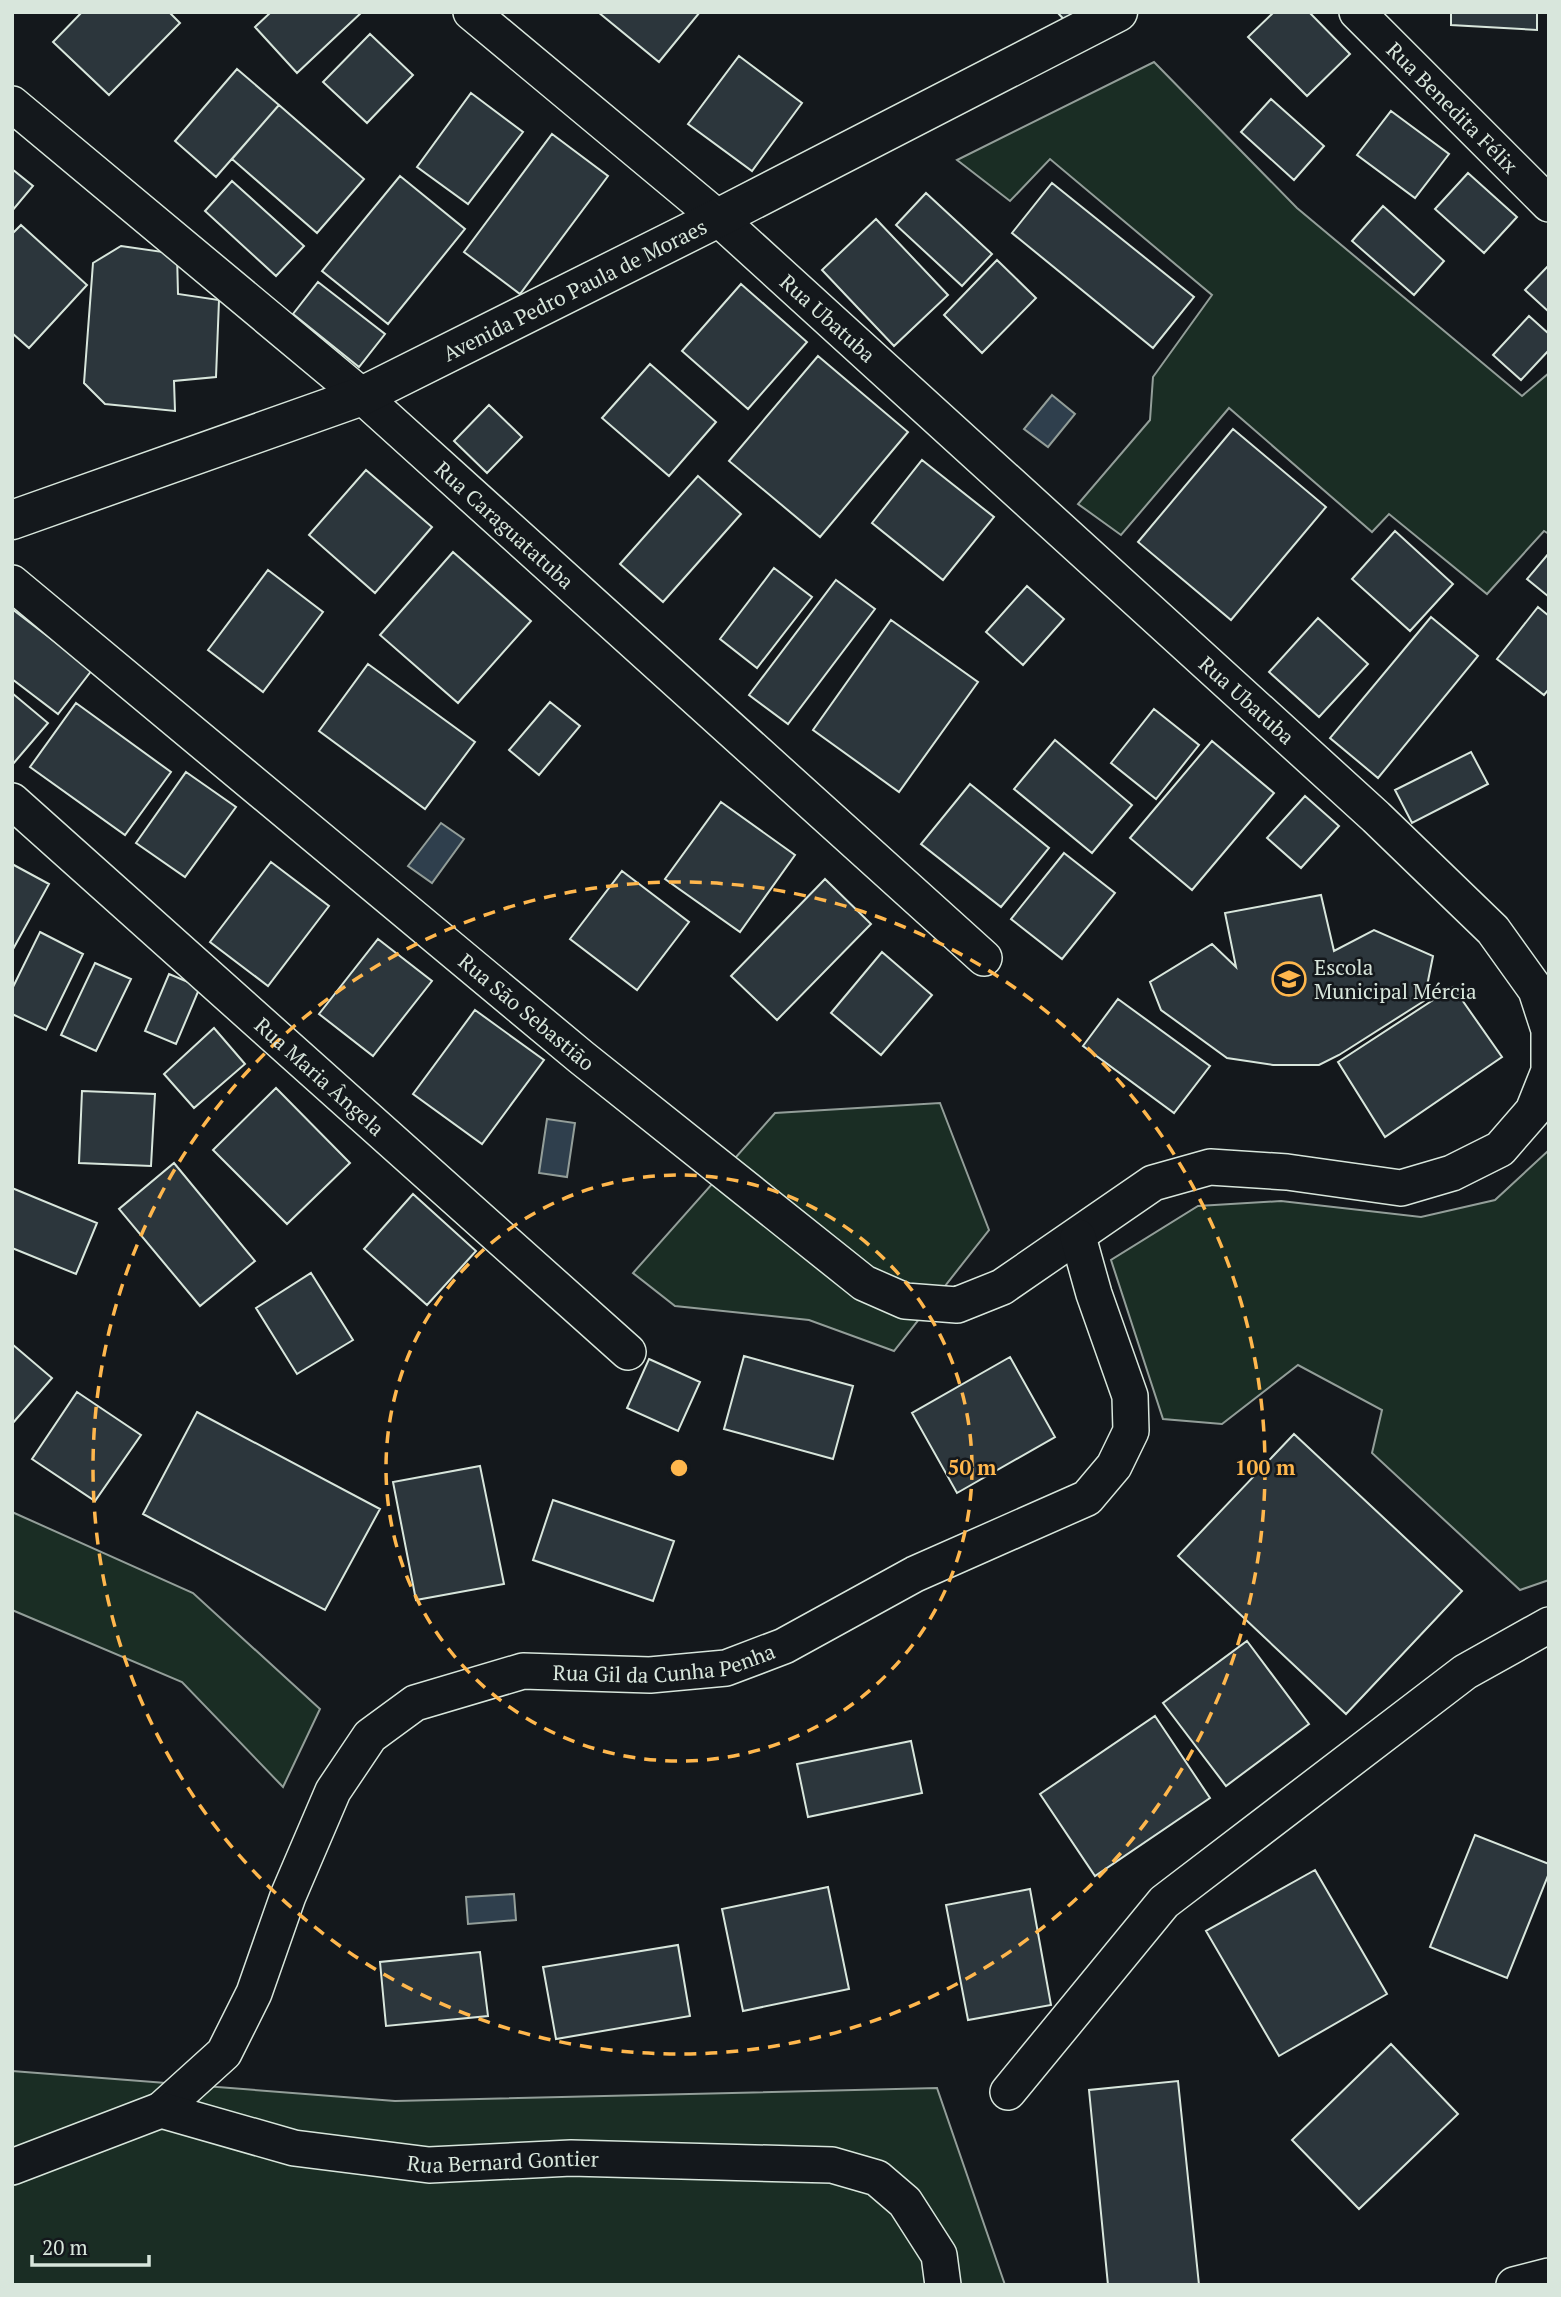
<svg xmlns="http://www.w3.org/2000/svg" width="1561" height="2297" font-family="'PT Serif',serif">
  <rect width="100%" height="100%" fill="#14181c"/>
  <path fill="#1a2d24" stroke="#939e99" stroke-width="2" d="M 1154,62 L 1297,208 L 1522,396 L 1549,373 L 1549,534 L 1544,531 L 1487,594 L 1389,514 L 1372,532 L 1229,408 L 1121,535 L 1078,504 L 1150,420 L 1153,377 L 1212,295 L 1050,159 L 1010,201 L 957,160 Z
    M 940,1103 L 989,1230 L 894,1351 L 809,1320 L 675,1306 L 633,1273 L 775,1113 Z
    M 1549,1150 L 1549,1580 L 1520,1590 L 1372,1453 L 1382,1410 L 1298,1365 L 1222,1424 L 1163,1419 L 1111,1260 L 1198,1206 L 1281,1201 L 1421,1217 L 1495,1200 Z
    M 12,1512 L 193,1593 L 320,1709 L 283,1787 L 182,1682 L 12,1610 Z
    M 12,2071 L 395,2101 L 937,2088 L 1005,2285 L 12,2285 Z"/>
  <path fill="#2f3f4d" stroke="#939e99" stroke-width="2" d="M 1052,395 L 1075,414 L 1048,447 L 1024,429 Z
    M 441,823 L 464,839 L 432,883 L 408,866 Z
    M 547,1119 L 575,1123 L 567,1177 L 539,1173 Z
    M 514,1894 L 516,1920 L 468,1924 L 466,1897 Z"/>
  <path fill="#2c363c" stroke="#d8e6dc" stroke-width="2" d="M 82,12 L 169,12 L 180,23 L 109,95 L 53,42 Z
    M 271,12 L 362,12 L 297,73 L 255,27 Z
    M 598,12 L 700,12 L 659,62 Z
    M 1057,12 L 1087,12 L 1071,27 Z
    M 1274,12 L 1309,12 L 1350,54 L 1307,96 L 1248,37 Z
    M 1451,12 L 1537,12 L 1537,30 L 1451,25 Z
    M 370,34 L 413,75 L 367,123 L 323,82 Z
    M 739,56 L 802,103 L 752,171 L 688,124 Z
    M 237,69 L 279,105 L 216,177 L 175,141 Z
    M 471,93 L 523,132 L 468,204 L 417,167 Z
    M 1271,99 L 1324,146 L 1294,180 L 1241,132 Z
    M 279,105 L 364,179 L 317,233 L 232,159 Z
    M 1391,111 L 1449,154 L 1415,198 L 1357,155 Z
    M 552,134 L 608,176 L 520,294 L 464,252 Z
    M 12,169 L 33,186 L 12,211 Z
    M 1468,173 L 1517,217 L 1484,253 L 1435,209 Z
    M 400,176 L 465,229 L 388,324 L 322,271 Z
    M 232,181 L 304,246 L 276,276 L 205,211 Z
    M 1052,183 L 1194,297 L 1153,348 L 1012,233 Z
    M 926,193 L 992,254 L 962,286 L 896,225 Z
    M 1383,206 L 1444,261 L 1414,295 L 1352,241 Z
    M 876,219 L 948,295 L 894,346 L 822,270 Z
    M 21,225 L 87,285 L 29,348 L 12,333 L 12,234 Z
    M 121,246 L 177,254 L 178,294 L 219,300 L 216,377 L 174,381 L 175,411 L 105,404 L 84,383 L 93,263 Z
    M 997,260 L 1036,298 L 982,353 L 944,315 Z
    M 1549,265 L 1549,312 L 1525,290 Z
    M 318,282 L 385,334 L 359,367 L 293,314 Z
    M 741,284 L 807,342 L 748,409 L 682,351 Z
    M 1529,316 L 1549,334 L 1549,350 L 1521,380 L 1493,355 Z
    M 818,356 L 908,432 L 820,537 L 729,461 Z
    M 650,364 L 716,422 L 669,476 L 602,418 Z
    M 489,405 L 522,437 L 487,473 L 454,441 Z
    M 1233,429 L 1326,507 L 1231,620 L 1138,542 Z
    M 922,460 L 994,517 L 943,580 L 872,523 Z
    M 366,470 L 432,527 L 375,593 L 309,535 Z
    M 698,476 L 741,514 L 663,602 L 620,564 Z
    M 1395,531 L 1453,584 L 1410,631 L 1352,579 Z
    M 453,552 L 531,621 L 458,703 L 380,635 Z
    M 1549,553 L 1549,597 L 1527,579 Z
    M 774,568 L 812,597 L 757,668 L 720,639 Z
    M 268,570 L 323,612 L 263,692 L 208,650 Z
    M 836,580 L 875,609 L 788,724 L 749,695 Z
    M 1027,586 L 1064,619 L 1023,665 L 986,632 Z
    M 1538,607 L 1549,616 L 1549,689 L 1544,695 L 1497,659 Z
    M 12,609 L 92,670 L 58,714 L 12,679 Z
    M 1431,617 L 1478,656 L 1378,778 L 1330,738 Z
    M 1318,618 L 1368,664 L 1319,717 L 1269,672 Z
    M 891,620 L 978,682 L 899,792 L 813,730 Z
    M 368,664 L 475,742 L 425,809 L 319,731 Z
    M 12,693 L 48,723 L 13,764 L 12,764 Z
    M 550,702 L 580,726 L 539,775 L 509,750 Z
    M 76,703 L 171,772 L 125,835 L 30,767 Z
    M 1154,709 L 1199,745 L 1156,799 L 1111,763 Z
    M 1055,740 L 1132,805 L 1092,853 L 1014,789 Z
    M 1212,741 L 1274,793 L 1192,890 L 1130,838 Z
    M 1471,752 L 1488,784 L 1412,823 L 1395,790 Z
    M 186,772 L 236,807 L 185,877 L 136,843 Z
    M 970,784 L 1049,848 L 1001,907 L 921,844 Z
    M 1305,796 L 1339,826 L 1301,868 L 1267,838 Z
    M 721,802 L 795,855 L 740,932 L 665,879 Z
    M 1064,853 L 1115,893 L 1062,959 L 1011,919 Z
    M 271,862 L 329,906 L 268,986 L 210,942 Z
    M 12,864 L 49,884 L 12,951 Z
    M 622,871 L 689,922 L 637,990 L 570,939 Z
    M 825,879 L 871,924 L 777,1020 L 731,976 Z
    M 1321,895 L 1334,951 L 1374,930 L 1433,956 L 1424,1001 L 1339,1055 L 1319,1065 L 1273,1065 L 1227,1058 L 1161,1010 L 1150,982 L 1212,944 L 1236,967 L 1225,913 Z
    M 40,932 L 83,954 L 46,1030 L 12,1014 L 12,989 Z
    M 378,939 L 432,981 L 373,1056 L 319,1014 Z
    M 882,952 L 932,995 L 881,1055 L 831,1013 Z
    M 95,963 L 131,979 L 96,1051 L 61,1035 Z
    M 169,974 L 200,987 L 176,1044 L 145,1031 Z
    M 1453,987 L 1502,1057 L 1385,1137 L 1338,1062 Z
    M 1118,999 L 1210,1066 L 1174,1113 L 1083,1046 Z
    M 475,1010 L 544,1060 L 482,1144 L 413,1094 Z
    M 214,1028 L 245,1064 L 194,1108 L 164,1074 Z
    M 276,1088 L 350,1163 L 287,1224 L 213,1150 Z
    M 82,1091 L 155,1094 L 151,1166 L 79,1163 Z
    M 174,1163 L 255,1261 L 200,1306 L 119,1209 Z
    M 12,1188 L 97,1223 L 76,1274 L 12,1248 Z
    M 413,1194 L 476,1251 L 427,1305 L 364,1249 Z
    M 311,1273 L 353,1340 L 297,1374 L 256,1308 Z
    M 12,1344 L 52,1378 L 12,1424 Z
    M 744,1356 L 853,1386 L 833,1459 L 724,1429 Z
    M 1010,1357 L 1055,1437 L 957,1493 L 912,1413 Z
    M 649,1359 L 700,1382 L 678,1431 L 627,1408 Z
    M 77,1392 L 141,1435 L 95,1501 L 32,1459 Z
    M 197,1412 L 380,1509 L 325,1610 L 143,1514 Z
    M 1294,1434 L 1462,1591 L 1346,1714 L 1178,1556 Z
    M 480,1466 L 504,1584 L 416,1600 L 393,1482 Z
    M 553,1500 L 674,1541 L 653,1601 L 533,1560 Z
    M 1247,1641 L 1309,1724 L 1226,1786 L 1163,1703 Z
    M 1155,1716 L 1210,1798 L 1095,1876 L 1040,1794 Z
    M 911,1741 L 922,1793 L 808,1817 L 797,1764 Z
    M 1475,1835 L 1549,1864 L 1549,1873 L 1507,1978 L 1430,1947 Z
    M 1315,1870 L 1387,1994 L 1279,2056 L 1206,1931 Z
    M 828,1887 L 849,1989 L 743,2011 L 722,1909 Z
    M 1030,1889 L 1051,2005 L 968,2020 L 946,1905 Z
    M 678,1945 L 690,2016 L 556,2039 L 543,1967 Z
    M 480,1952 L 488,2016 L 386,2026 L 380,1962 Z
    M 1391,2044 L 1458,2114 L 1359,2209 L 1292,2140 Z
    M 1178,2081 L 1199,2285 L 1108,2285 L 1089,2090 Z"/>
  <g fill="none" stroke-linecap="round" stroke-linejoin="round">
    <defs>
      <g id="street">
        <path id="s1" d="M 1357,12 L 1549,204"/>
        <path id="s2" d="M 12,104 L 362,396 L 984,958"/>
        <path id="s3" d="M 12,583 L 581,1057 L 864,1283 L 905,1301 L 957,1305 L 1002,1287 L 1153,1183 L 1210,1167 L 1287,1172 L 1401,1188 L 1452,1173 L 1500,1149 L 1533,1111 L 1549,1071 L 1549,1030 L 1536,990 L 1493,930 L 1376,817 L 718,218 L 471,12"/>
        <path id="s4" d="M 12,801 L 628,1352"/>
        <path d="M 1008,2092 L 1164,1902 L 1465,1672 L 1549,1625"/>
        <path id="s5" d="M 161,2110 L 224,2053 L 254,1993 L 288,1896 L 333,1791 L 370,1736 L 415,1703 L 523,1671 L 650,1675 L 726,1668 L 784,1646 L 915,1574 L 1087,1498 L 1114,1466 L 1131,1431 L 1130,1396 L 1094,1294 L 1078,1237"/>
        <path id="s6" d="M 12,2167 L 161,2110 L 294,2148 L 429,2165 L 571,2158 L 832,2165 L 877,2178 L 905,2202 L 939,2255 L 943,2285"/>
        <path d="M 1514,2285 L 1549,2276"/>
      </g>
      <g id="secondary">
        <path id="s7" d="M 12,520 L 362,396 L 718,218 L 1118,12"/>
      </g>
    </defs>
    <use href="#street" stroke="#d8e6dc" stroke-width="38"/>
    <use href="#secondary" stroke="#d8e6dc" stroke-width="41"/>
    <use href="#street" stroke="#14181c" stroke-width="35"/>
    <use href="#secondary" stroke="#14181c" stroke-width="38"/>
  </g>
  <g fill="none" stroke="#ffb74d" stroke-width="3.5" stroke-dasharray="12 9">
    <circle cx="679" cy="1468" r="293"/>
    <circle cx="679" cy="1468" r="586"/>
  </g>
  <defs>
    <symbol id="school-ring" viewBox="-11 -11 22 22"><circle r="9.5" fill="#14181c" stroke="#ffb74d" stroke-width="1.5"/><path d="M0-5L7-2L0 1L-7-2ZM-4 1L0 2.5L4 1V4Q0 6-4 4Z" fill="#ffb74d"/></symbol>
  </defs>
  <g fill-rule="evenodd">
    <use href="#school-ring" x="1270" y="960" width="38" height="38"/>
  </g>
  <g text-anchor="middle" dominant-baseline="central" stroke-width="5" stroke-linejoin="round" paint-order="stroke">
    <g font-size="21" fill="#d8e6dc" stroke="#14181c">
      <text stroke="none"><textPath href="#s1" startOffset="135">Rua Benedita Félix</textPath></text>
      <text stroke="none"><textPath href="#s7" startOffset="609">Avenida Pedro Paula de Moraes</textPath></text>
      <text transform="translate(828 318) rotate(42)">Rua Ubatuba</text>
      <text stroke="none"><textPath href="#s2" startOffset="648">Rua Caraguatatuba</textPath></text>
      <text transform="translate(1247 700) rotate(42)">Rua Ubatuba</text>
      <text stroke="none"><textPath href="#s3" startOffset="670">Rua São Sebastião</textPath></text>
      <text stroke="none"><textPath href="#s4" startOffset="413">Rua Maria Ângela</textPath></text>
      <text stroke="none"><textPath href="#s5" startOffset="746">Rua Gil da Cunha Penha</textPath></text>
      <text stroke="none"><textPath href="#s6" startOffset="508">Rua Bernard Gontier</textPath></text>
    </g>
    <g font-size="21" fill="#d8e6dc" stroke="#14181c" text-anchor="start">
      <text x="1314" y="967">Escola<tspan x="1314" dy="24">Municipal Mércia</tspan></text>
    </g>
  </g>
  <circle cx="679" cy="1468" r="10" fill="#ffb74d" stroke="#14181c" stroke-width="3.5"/>
  <g font-size="21" text-anchor="middle" font-weight="bold" fill="#ffb74d" stroke="#14181c" stroke-width="5" stroke-linejoin="round" paint-order="stroke">
    <text x="972" y="1475">50 m</text>
    <text x="1265" y="1475">100 m</text>
  </g>
  <rect width="1561" height="2297" fill="none" stroke="#d8e6dc" stroke-width="28"/>
  <path d="M32 2255v10h117v-10" fill="none" stroke="#d8e6dc" stroke-width="3.5"/>
  <text x="42" y="2255" font-size="21" fill="#d8e6dc" stroke="#14181c" stroke-width="5" paint-order="stroke">20 m</text>
</svg>
